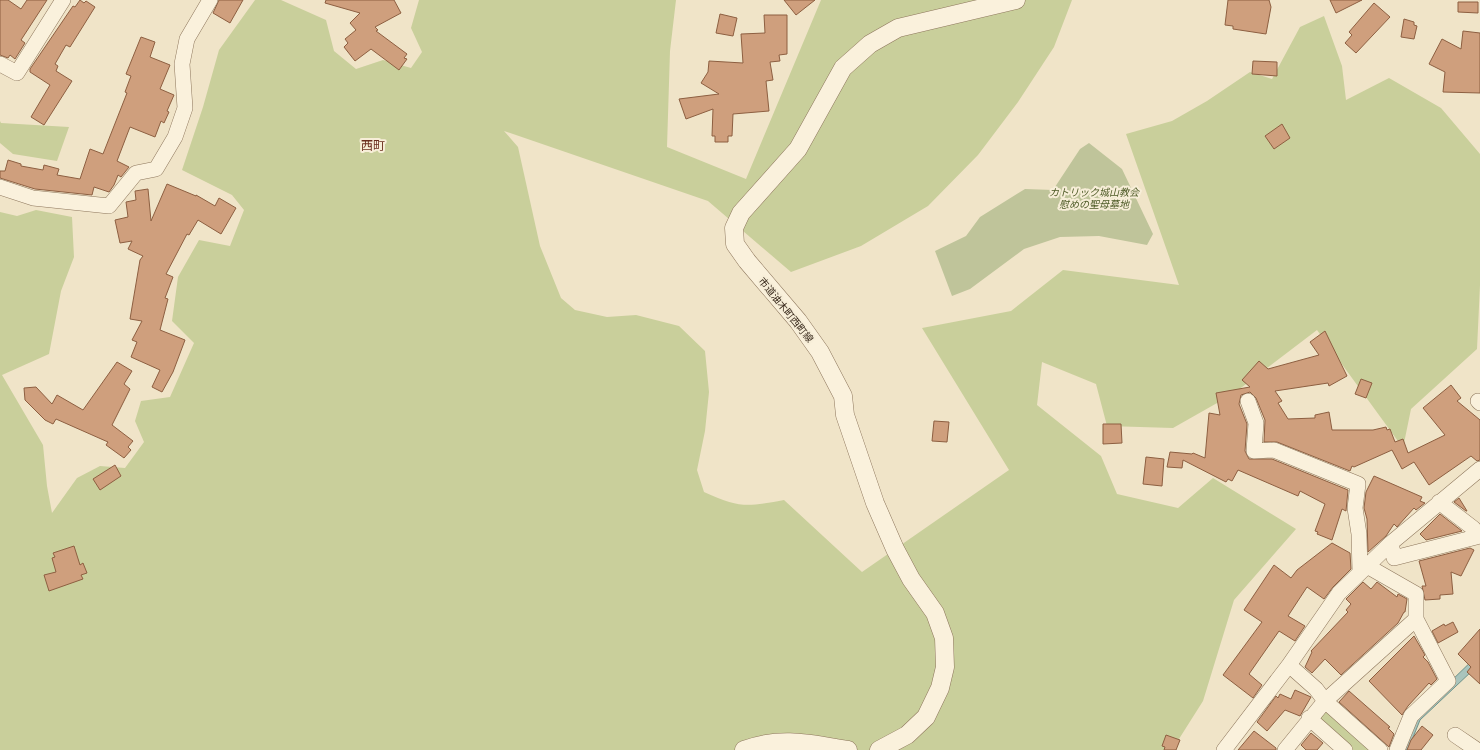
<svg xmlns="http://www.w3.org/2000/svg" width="1480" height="750" font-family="'IBM Plex Serif','Noto Sans JP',serif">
  <rect width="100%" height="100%" fill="#f0e4c8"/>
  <path fill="#c9cf9b" d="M 255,0 L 281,0 L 326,20 L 334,51 L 356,69 L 383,60 L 411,68 L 422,52 L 411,28 L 419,0 L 676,0 L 670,51 L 667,147 L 746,179 L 821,0 L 1072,0 L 1054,47 L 1018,102 L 978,155 L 928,206 L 861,246 L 791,272 L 708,201 L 504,131 L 518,147 L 540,246 L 561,298 L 575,310 L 607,317 L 636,315 L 679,326 L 705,351 L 709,392 L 705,431 L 697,470 L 704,492 C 740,508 746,507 784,500 L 862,572 L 1009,470 L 922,328 L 1011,311 L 1063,270 L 1179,285 L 1126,134 L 1172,121 L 1207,101 L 1250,72 L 1272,79 L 1300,27 L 1324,16 L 1342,66 L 1346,100 L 1389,78 L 1441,108 L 1480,154 L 1480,285 L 1477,349 L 1411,409 L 1403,448 L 1317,330 L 1233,394 L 1173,428 L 1107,426 L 1096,384 L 1042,362 L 1037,405 L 1101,456 L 1117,494 L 1178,508 L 1213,478 L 1296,529 L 1234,600 L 1203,701 L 1172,750 L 0,750 L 0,212 L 17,216 L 36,210 L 72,217 L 74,257 L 61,291 L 49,354 L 2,375 L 43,445 L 47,486 L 52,513 L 77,478 L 100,466 L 125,468 L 144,442 L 135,421 L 141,401 L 170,397 L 194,343 L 172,321 L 178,277 L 199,240 L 230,246 L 244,210 L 232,195 L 182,170 L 203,107 L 219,50 Z
    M 0,121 L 1,123 L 69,127 L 57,161 L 13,154 L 0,143 Z
    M 1327,709 L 1372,750 L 1353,750 L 1317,719 Z"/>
  <path fill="#bfc49a" d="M 1089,143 L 1122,169 L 1153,234 L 1147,245 L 1099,236 L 1060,237 L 1024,249 L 970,289 L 952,296 L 935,251 L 966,236 L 980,217 L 1025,189 L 1053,190 L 1080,149 Z"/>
  <path fill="#a9c4bc" stroke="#6f938a" d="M 1480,653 L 1473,670 L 1420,720 L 1408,750 L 1401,750 L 1415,716 Z"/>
  <path fill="#cf9f7d" stroke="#8d5f41" d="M 0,0 L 8,0 L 21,9 L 27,0 L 47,0 L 21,40 L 25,43 L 15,59 L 10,55 L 8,58 L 0,55 Z
    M 80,0 L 84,3 L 86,1 L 95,7 L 70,47 L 66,45 L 55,64 L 58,66 L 56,71 L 72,81 L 44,125 L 31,117 L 50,85 L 30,72 L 30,69 L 73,6 L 75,7 Z
    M 219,0 L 243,0 L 230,23 L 213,13 Z
    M 326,0 L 394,0 L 401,13 L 375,27 L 378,30 L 376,31 L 407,54 L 404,58 L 407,59 L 399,70 L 371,49 L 355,61 L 344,47 L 348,43 L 345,39 L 356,30 L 350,23 L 360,13 L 325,3 Z
    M 784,0 L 815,0 L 796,15 Z
    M 1228,0 L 1269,0 L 1271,7 L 1266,34 L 1233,29 L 1233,26 L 1225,25 Z
    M 1330,0 L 1362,0 L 1336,13 Z
    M 1458,2 L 1478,2 L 1478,13 L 1458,12 Z
    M 1374,3 L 1390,17 L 1356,53 L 1345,43 L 1352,35 L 1349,32 Z
    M 720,14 L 737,18 L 733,36 L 716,33 Z
    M 764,15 L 787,15 L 787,54 L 779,55 L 780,61 L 770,62 L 773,80 L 766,81 L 769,111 L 733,114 L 732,136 L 728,136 L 728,142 L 715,142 L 715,136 L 712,136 L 713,109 L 686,119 L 679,99 L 719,94 L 701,83 L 708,72 L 709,61 L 743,63 L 741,34 L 765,33 Z
    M 1404,19 L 1414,22 L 1414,25 L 1417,26 L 1414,39 L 1401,37 Z
    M 1463,31 L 1480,33 L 1480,93 L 1443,92 L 1445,72 L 1429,64 L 1442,39 L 1461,49 Z
    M 141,37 L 155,42 L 150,57 L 170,65 L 160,89 L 174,95 L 167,111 L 169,112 L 164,123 L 161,121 L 155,137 L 130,127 L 117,161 L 129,167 L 121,177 L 118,175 L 114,185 L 109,192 L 94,187 L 92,195 L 35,189 L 0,178 L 0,171 L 5,171 L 8,160 L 21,164 L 21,166 L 43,170 L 44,165 L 59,169 L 57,175 L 80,179 L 90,149 L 103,154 L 127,93 L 125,92 L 131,76 L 126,74 Z
    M 1253,61 L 1277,62 L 1277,76 L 1252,74 Z
    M 1282,124 L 1290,138 L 1274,149 L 1265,136 Z
    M 167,184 L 196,196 L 196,195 L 215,206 L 219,198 L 236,208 L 221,234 L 198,220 L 189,235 L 187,234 L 166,274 L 173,277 L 165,298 L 168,299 L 160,330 L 185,340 L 173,372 L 162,392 L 152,387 L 160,370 L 131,357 L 137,342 L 132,340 L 142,321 L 130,319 L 140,260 L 143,256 L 128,249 L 132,241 L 120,243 L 115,220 L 128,217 L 126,202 L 136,200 L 135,191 L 148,189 L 151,221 Z
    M 1325,331 L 1347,376 L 1329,386 L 1328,383 L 1275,391 L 1282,401 L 1278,403 L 1288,419 L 1315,418 L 1315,415 L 1329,412 L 1332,430 L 1373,430 L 1386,427 L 1387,430 L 1390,429 L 1395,442 L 1403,439 L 1408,453 L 1445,435 L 1423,408 L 1451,385 L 1461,398 L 1457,401 L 1480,420 L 1480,460 L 1477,461 L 1471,456 L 1429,485 L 1414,462 L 1402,469 L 1392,450 L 1354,467 L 1352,466 L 1350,471 L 1277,442 L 1264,442 L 1265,420 L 1256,398 L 1250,392 L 1241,395 L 1239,404 L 1247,424 L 1245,451 L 1249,459 L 1272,459 L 1348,490 L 1346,511 L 1342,509 L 1332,540 L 1317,534 L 1318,532 L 1315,531 L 1325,504 L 1300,491 L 1298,496 L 1238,470 L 1232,481 L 1228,479 L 1226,482 L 1183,460 L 1182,468 L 1167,467 L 1170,452 L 1192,454 L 1193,453 L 1205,458 L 1209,413 L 1220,415 L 1216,393 L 1250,387 L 1242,380 L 1259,361 L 1268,369 L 1319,355 L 1310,342 Z
    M 117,362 L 132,371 L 124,384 L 130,389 L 112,425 L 133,441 L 128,447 L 131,450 L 124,458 L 106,445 L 108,442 L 56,419 L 53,424 L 45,420 L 25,400 L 24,388 L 36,387 L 52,404 L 57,395 L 83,410 Z
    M 1361,379 L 1372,383 L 1366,398 L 1355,394 Z
    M 934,421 L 949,422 L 947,442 L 932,441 Z
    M 1103,424 L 1121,424 L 1122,443 L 1103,444 Z
    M 1146,457 L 1164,459 L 1162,486 L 1143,484 Z
    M 115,465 L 121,476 L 100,490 L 93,479 Z
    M 1374,476 L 1422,497 L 1420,501 L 1425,503 L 1416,510 L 1414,508 L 1397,527 L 1394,524 L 1386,536 L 1368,552 L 1367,519 L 1364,508 L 1366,492 Z
    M 1459,498 L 1467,511 L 1466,511 L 1454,502 Z
    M 1440,514 L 1462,531 L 1426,540 L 1420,534 Z
    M 1332,543 L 1350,553 L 1351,569 L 1333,587 L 1324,599 L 1307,587 L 1288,616 L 1305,626 L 1295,641 L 1279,631 L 1249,674 L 1262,685 L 1253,698 L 1223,675 L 1262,622 L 1244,610 L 1274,565 L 1291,578 L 1297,570 Z
    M 74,546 L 80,565 L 83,563 L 87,573 L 81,575 L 83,579 L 49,591 L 44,575 L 56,572 L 52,558 L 55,557 L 53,553 Z
    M 1470,548 L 1474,550 L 1461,576 L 1451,572 L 1453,594 L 1440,595 L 1440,599 L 1425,600 L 1422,586 L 1426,586 L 1419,561 Z
    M 1363,582 L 1371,589 L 1377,582 L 1397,597 L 1398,594 L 1407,599 L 1405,612 L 1404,612 L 1398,623 L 1341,675 L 1325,659 L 1312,673 L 1305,667 L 1312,652 L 1311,651 L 1348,612 L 1346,610 L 1351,604 L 1346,599 Z
    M 1453,622 L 1458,632 L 1438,643 L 1432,631 L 1444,624 L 1445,626 Z
    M 1480,629 L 1480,684 L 1467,672 L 1471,667 L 1458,654 Z
    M 1414,636 L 1425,655 L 1423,657 L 1428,662 L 1437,679 L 1431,685 L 1429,683 L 1408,706 L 1402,715 L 1369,681 Z
    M 1295,690 L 1311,697 L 1300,716 L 1285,710 L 1267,731 L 1257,722 L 1276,696 L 1278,698 L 1280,694 L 1291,699 Z
    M 1349,691 L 1390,727 L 1388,728 L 1394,734 L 1389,747 L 1339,702 Z
    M 1422,726 L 1433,735 L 1421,750 L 1407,750 L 1411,740 Z
    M 1254,731 L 1276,748 L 1276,750 L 1238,750 Z
    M 1311,733 L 1323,743 L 1317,750 L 1306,750 L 1301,745 Z
    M 1166,735 L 1180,740 L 1176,750 L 1164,750 L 1165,747 L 1162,746 Z"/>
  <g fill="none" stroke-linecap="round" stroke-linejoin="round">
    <defs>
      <path id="minor" d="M 0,64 L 17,73 L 63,0
        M 0,187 L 33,198 L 109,206 L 136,173 L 156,169 L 175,137 L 185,108 L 182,64 L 187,39 L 210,0
        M 1248,401 L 1256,423 L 1254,451 L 1274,450 L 1358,484 L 1355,508 L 1359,534 L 1360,572
        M 1478,401 L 1480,403
        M 1439,502 L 1473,528 L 1480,536
        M 1391,543 L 1394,558 L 1480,536
        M 1367,566 L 1416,594 L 1416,619 L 1448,681 L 1411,716 L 1397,750
        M 1289,665 L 1316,689 L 1325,701 L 1380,750
        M 1309,718 L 1345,750
        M 1455,735 L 1477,750
        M 1224,750 L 1289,665 L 1339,593 L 1391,543 L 1480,469
        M 1285,750 L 1325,701 L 1416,619"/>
      <path id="tertiary" d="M 744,750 C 781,736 811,744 848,750
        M 879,750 L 907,735 L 926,717 L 940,688 L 945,667 L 944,638 L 935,613 L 911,579 L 895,549 L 875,503 L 845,415 L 843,396 L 820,352 L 798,321 L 747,261 L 735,244 L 734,228 L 741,213 L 798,149 L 843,68 L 870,44 L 898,28 L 1016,0"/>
    </defs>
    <use href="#minor" stroke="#8d765c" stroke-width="16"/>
    <use href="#tertiary" stroke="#8d765c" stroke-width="19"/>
    <use href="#minor" stroke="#faf1dc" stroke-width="15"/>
    <use href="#tertiary" stroke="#faf1dc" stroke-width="18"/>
  </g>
  <g text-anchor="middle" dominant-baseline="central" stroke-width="4" stroke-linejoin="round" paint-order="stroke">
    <g font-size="10" font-style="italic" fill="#4d5a26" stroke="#f7eed8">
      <text x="1094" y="192">カトリック城山教会<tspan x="1094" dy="12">慰めの聖母墓地</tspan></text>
    </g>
    <g font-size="10" fill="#3d2e20" stroke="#f7eed8">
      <text transform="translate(786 310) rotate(51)">市道油木町西町線</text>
    </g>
    <g font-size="12" fill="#6b2e1e" stroke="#f7eed8">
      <text x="373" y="145">西町</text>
    </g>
  </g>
</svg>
